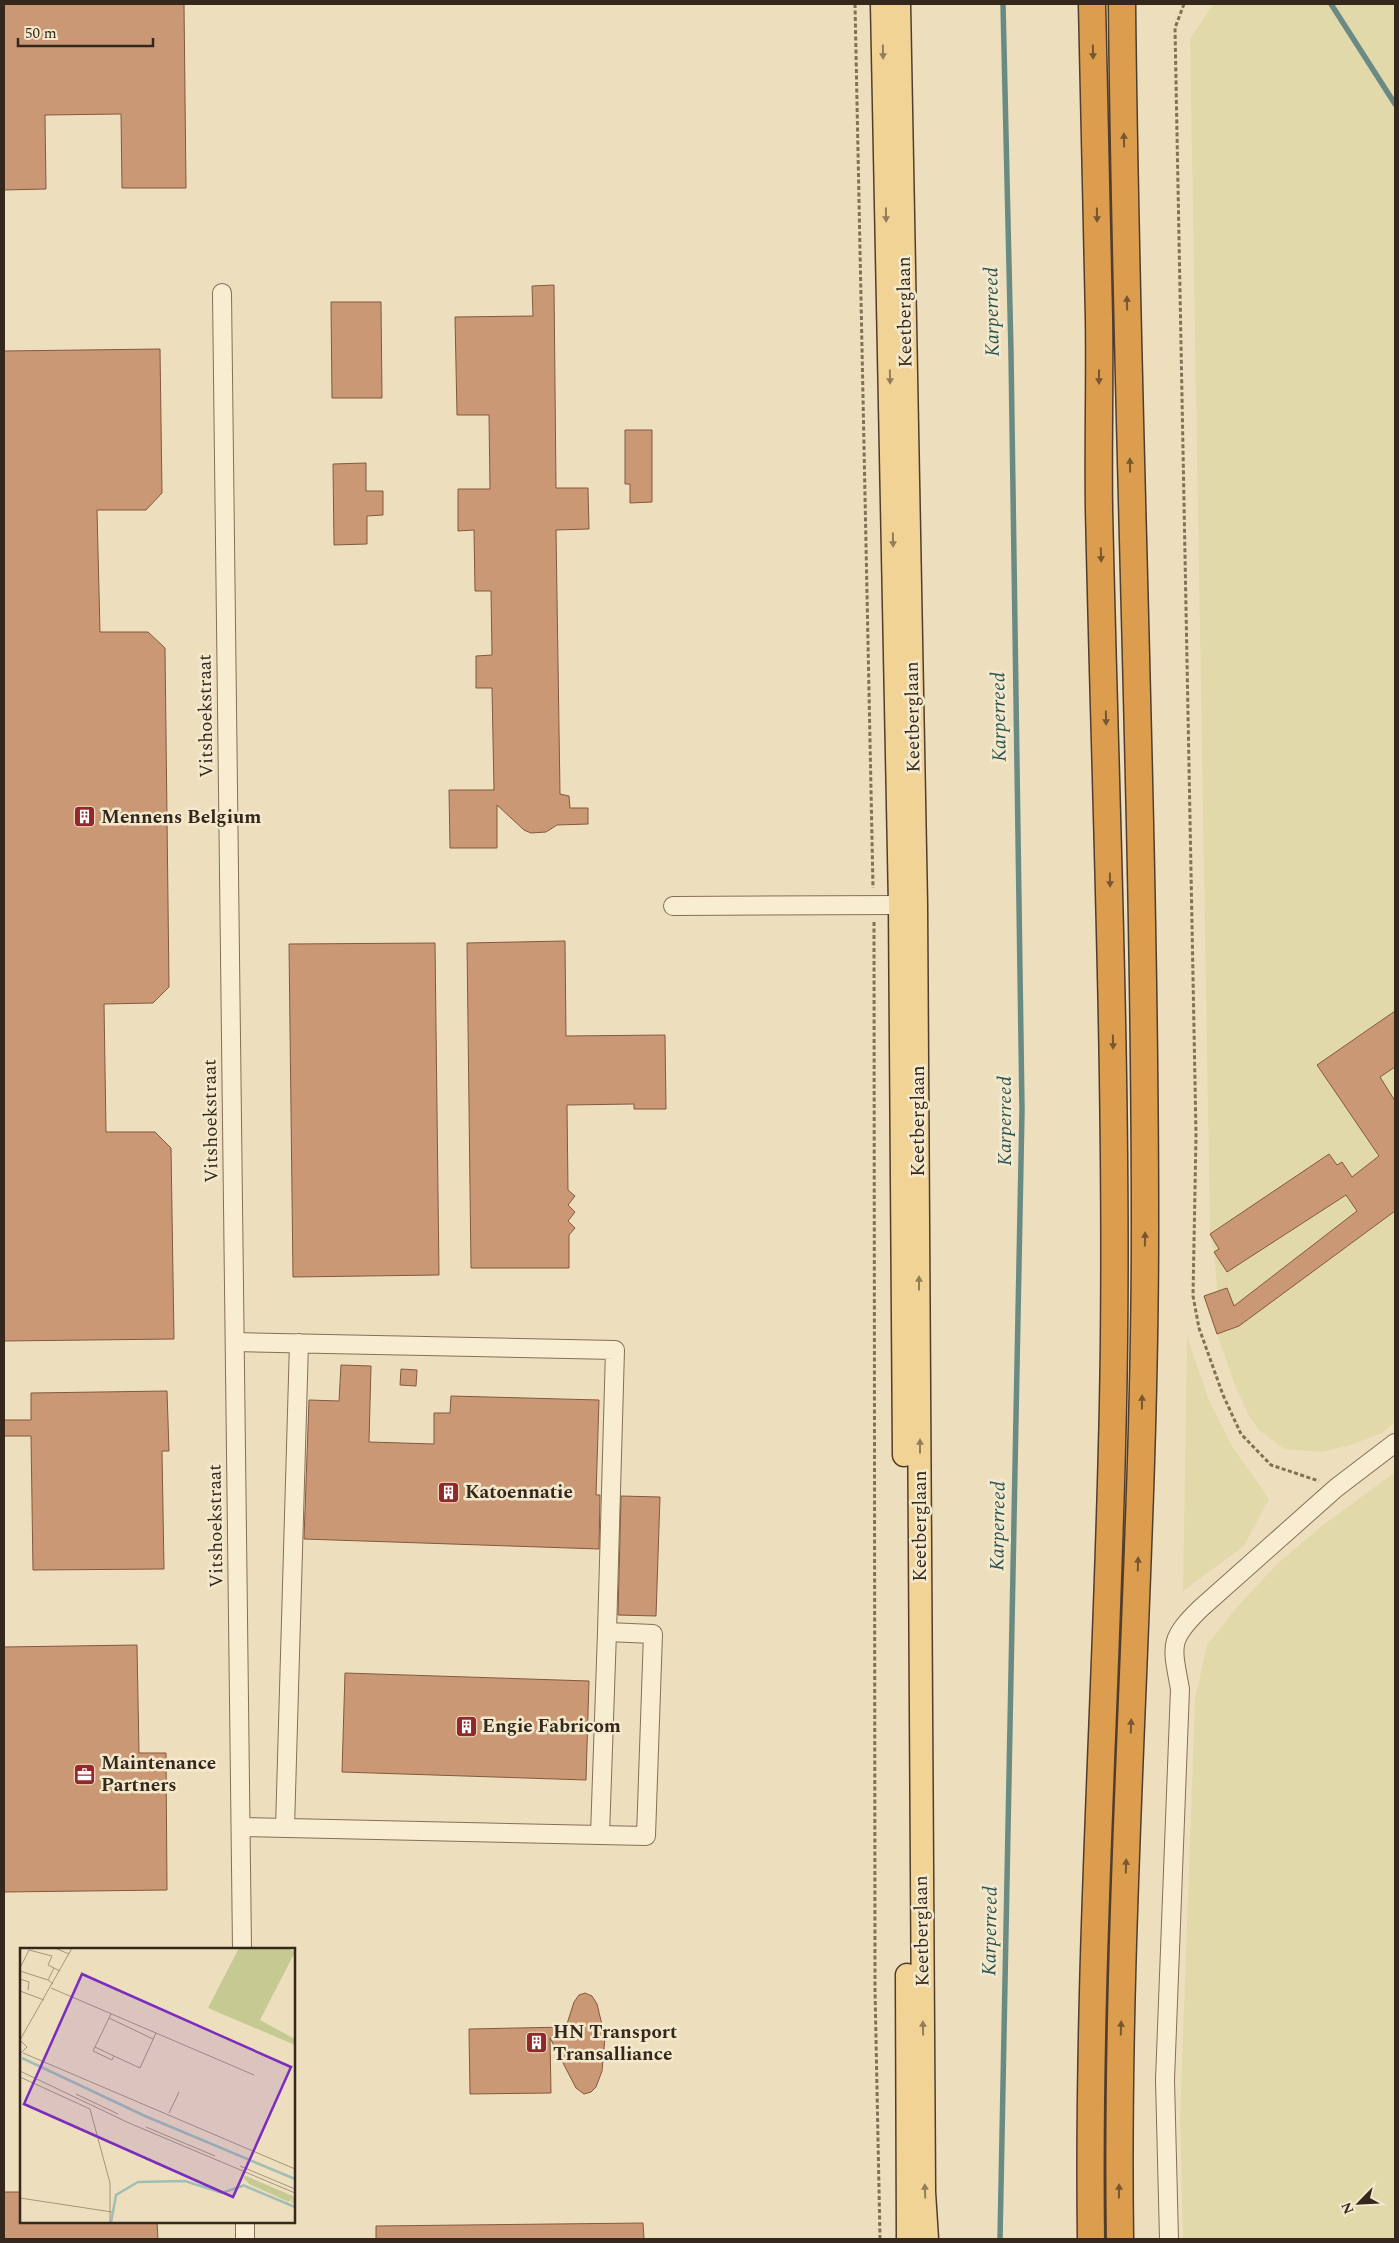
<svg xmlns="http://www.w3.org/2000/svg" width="1399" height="2243" font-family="Spectral,serif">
  <rect width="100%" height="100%" fill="#eddfbe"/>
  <path fill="#e2d9ab" d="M 1213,4 L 1395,4 L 1395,1422 L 1382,1433 L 1348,1446 L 1320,1452 L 1284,1449 L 1259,1430 L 1249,1416 L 1234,1383 L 1204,1296 L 1217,1291 L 1214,1252 L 1210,1233 L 1190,39 Z
    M 1187,1336 L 1209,1400 L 1232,1446 L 1269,1499 L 1244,1546 L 1183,1591 Z
    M 1395,1472 L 1395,2239 L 1183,2239 L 1180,2119 L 1195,1699 L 1207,1645 L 1237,1607 L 1276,1565 L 1323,1525 Z"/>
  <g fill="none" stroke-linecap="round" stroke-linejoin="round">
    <path stroke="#698b83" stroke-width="5.5" d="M 1331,4 L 1395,104
      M 1000,2239 L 1022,1110 L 1011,353 L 1003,4"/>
  </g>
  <path fill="#ca9874" stroke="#83593d" d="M 4,4 L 184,4 L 186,188 L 122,188 L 121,114 L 45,115 L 46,189 L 4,190 Z
    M 554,285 L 556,488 L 588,488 L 589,529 L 556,530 L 560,794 L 569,796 L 570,808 L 588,808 L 588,824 L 557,825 L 546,832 L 531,833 L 524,830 L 497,805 L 497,848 L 450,848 L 449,790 L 494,790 L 492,688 L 476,688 L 476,656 L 492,655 L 491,591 L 475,591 L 474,530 L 458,531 L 458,489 L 490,489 L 489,415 L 457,415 L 455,317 L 533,316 L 532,286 Z
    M 331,302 L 381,302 L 382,398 L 332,398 Z
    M 160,349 L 162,493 L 146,510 L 97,510 L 100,632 L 148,632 L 165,648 L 169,987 L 153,1003 L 104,1004 L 106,1132 L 155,1132 L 171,1148 L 174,1339 L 4,1341 L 4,351 Z
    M 625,430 L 652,430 L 652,502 L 630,503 L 630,484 L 625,484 Z
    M 366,463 L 366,491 L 383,491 L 383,515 L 367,516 L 367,544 L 334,545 L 333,464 Z
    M 565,941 L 566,1036 L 665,1035 L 666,1109 L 634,1109 L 634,1104 L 567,1105 L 568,1190 L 575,1196 L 568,1205 L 575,1212 L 568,1221 L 575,1228 L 569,1235 L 569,1268 L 471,1268 L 467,943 Z
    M 435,943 L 439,1275 L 293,1277 L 289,944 Z
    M 1395,1011 L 1395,1067 L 1380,1077 L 1395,1101 L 1395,1211 L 1239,1326 L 1217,1334 L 1204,1296 L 1227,1288 L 1234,1306 L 1357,1211 L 1346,1195 L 1227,1272 L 1214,1252 L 1219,1249 L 1210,1234 L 1329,1154 L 1337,1165 L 1342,1162 L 1352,1177 L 1379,1156 L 1317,1065 Z
    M 341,1365 L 371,1366 L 369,1442 L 434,1444 L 434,1413 L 450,1413 L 451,1396 L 599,1400 L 596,1495 L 600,1495 L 599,1549 L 304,1539 L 309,1400 L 339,1401 Z
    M 401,1369 L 417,1370 L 416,1386 L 400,1385 Z
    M 167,1391 L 169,1451 L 162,1451 L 164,1569 L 33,1570 L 31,1436 L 4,1436 L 4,1420 L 31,1420 L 31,1393 Z
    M 621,1496 L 660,1497 L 656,1616 L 618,1615 Z
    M 137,1645 L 139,1753 L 166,1753 L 167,1890 L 4,1892 L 4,1647 Z
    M 345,1673 L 589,1681 L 586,1780 L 342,1772 Z
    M 585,1993 L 592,1996 L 597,2004 L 605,2037 L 602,2071 L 596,2087 L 591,2092 L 584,2094 L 576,2088 L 550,2038 L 551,2093 L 470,2094 L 469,2029 L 566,2027 L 574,2002 L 579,1995 Z
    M 4,2192 L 21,2192 L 21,2222 L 157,2222 L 158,2239 L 4,2239 Z
    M 643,2223 L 644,2239 L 376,2239 L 376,2226 Z"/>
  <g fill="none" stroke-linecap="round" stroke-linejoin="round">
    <defs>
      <path id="minor" d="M 222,293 L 242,1949
        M 673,906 L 900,905
        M 235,1342 L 615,1350 L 607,1632
        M 241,1827 L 646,1836 L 653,1634 L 607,1632 L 600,1835
        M 285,1828 L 299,1343
        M 245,2222 L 245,2239
        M 1169,2239 L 1165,2080 L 1180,1689 C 1172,1645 1168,1640 1201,1608 L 1336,1488 L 1395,1443"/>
      <path id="major" d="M 882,4 L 900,905 L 904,1455
        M 899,4 L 916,904 L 924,2192 L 927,2239
        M 907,1975 L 908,2239"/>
      <path id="highway" d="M 1091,2239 C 1087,1939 1111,1640 1114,1341 C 1117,1063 1105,787 1099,509 C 1098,446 1100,382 1099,318 C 1097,213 1094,109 1092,4
        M 1120,2239 C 1115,1902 1145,1565 1145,1228 C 1145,820 1126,412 1122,4"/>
    </defs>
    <use href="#minor" stroke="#846f57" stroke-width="20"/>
    <use href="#major" stroke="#523d2c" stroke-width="25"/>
    <use href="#highway" stroke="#523d2c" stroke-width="29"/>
    <path stroke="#846f57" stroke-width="3" stroke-dasharray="4 2.5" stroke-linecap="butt" d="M 855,4 L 873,888
      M 1184,4 L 1175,28 L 1196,1135 L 1193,1296 L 1199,1328 L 1223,1395 L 1241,1434 L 1271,1465 L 1319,1481
      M 874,922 L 875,1989 L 880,2239"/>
    <use href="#minor" stroke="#f8ecd1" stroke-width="18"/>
    <use href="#major" stroke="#f1d495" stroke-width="22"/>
    <use href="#highway" stroke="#dc9e4e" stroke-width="26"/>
  </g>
  <defs><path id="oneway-solid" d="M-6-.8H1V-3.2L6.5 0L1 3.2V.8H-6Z" transform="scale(1.25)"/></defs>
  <g fill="#927e58">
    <use href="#oneway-solid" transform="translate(883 52) rotate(89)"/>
    <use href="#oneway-solid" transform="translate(886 215) rotate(89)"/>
    <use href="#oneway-solid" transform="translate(890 377) rotate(89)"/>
    <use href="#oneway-solid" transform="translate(893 540) rotate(89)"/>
    <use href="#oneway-solid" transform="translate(919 1283) rotate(-90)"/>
    <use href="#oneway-solid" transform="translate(920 1446) rotate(-90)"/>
    <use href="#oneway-solid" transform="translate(923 2028) rotate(-91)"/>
    <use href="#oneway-solid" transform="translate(925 2191) rotate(-92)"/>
  </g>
  <g fill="#775730">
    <use href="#oneway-solid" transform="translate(1093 52) rotate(89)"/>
    <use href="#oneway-solid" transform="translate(1124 140) rotate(-91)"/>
    <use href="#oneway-solid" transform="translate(1097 215) rotate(89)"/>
    <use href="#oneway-solid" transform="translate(1127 303) rotate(-91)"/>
    <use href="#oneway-solid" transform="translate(1099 377) rotate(90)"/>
    <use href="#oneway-solid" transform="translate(1130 465) rotate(-91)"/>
    <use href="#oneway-solid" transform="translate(1101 555) rotate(88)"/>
    <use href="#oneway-solid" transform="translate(1106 718) rotate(89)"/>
    <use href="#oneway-solid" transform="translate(1110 880) rotate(89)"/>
    <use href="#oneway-solid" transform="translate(1113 1042) rotate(89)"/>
    <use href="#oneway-solid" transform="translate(1145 1239) rotate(-89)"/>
    <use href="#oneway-solid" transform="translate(1142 1402) rotate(-89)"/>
    <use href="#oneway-solid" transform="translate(1138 1564) rotate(-88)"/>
    <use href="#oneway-solid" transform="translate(1131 1726) rotate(-88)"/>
    <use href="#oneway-solid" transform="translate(1126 1866) rotate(-88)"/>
    <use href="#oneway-solid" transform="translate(1121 2028) rotate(-88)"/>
    <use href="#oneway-solid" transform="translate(1119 2191) rotate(-89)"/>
  </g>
  <defs>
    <symbol id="building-square" viewBox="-11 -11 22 22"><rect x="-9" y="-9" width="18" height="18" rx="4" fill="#922829" stroke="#f4e9cd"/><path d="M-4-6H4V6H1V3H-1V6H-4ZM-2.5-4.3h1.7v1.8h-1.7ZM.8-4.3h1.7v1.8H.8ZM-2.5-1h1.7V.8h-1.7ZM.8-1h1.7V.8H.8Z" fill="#fff"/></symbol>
    <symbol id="office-square" viewBox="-11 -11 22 22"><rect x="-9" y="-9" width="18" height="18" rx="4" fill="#922829" stroke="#f4e9cd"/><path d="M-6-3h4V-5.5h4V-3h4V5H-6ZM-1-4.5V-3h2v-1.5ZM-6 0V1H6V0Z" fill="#fff"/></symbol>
  </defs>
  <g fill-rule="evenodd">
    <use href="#building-square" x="72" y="804" width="25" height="25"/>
    <use href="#building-square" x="436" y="1480" width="25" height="25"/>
    <use href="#building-square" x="454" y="1714" width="25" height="25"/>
    <use href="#office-square" x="72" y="1762" width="25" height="25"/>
    <use href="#building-square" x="524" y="2030" width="25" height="25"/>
  </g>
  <g text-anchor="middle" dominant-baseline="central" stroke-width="5" stroke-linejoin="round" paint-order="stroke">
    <g font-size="19" fill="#34271c" stroke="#f4e9cd">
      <text transform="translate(905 312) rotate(-91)">Keetberglaan</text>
      <text transform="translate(206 716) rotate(-91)">Vitshoekstraat</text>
      <text transform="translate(913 717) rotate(-91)">Keetberglaan</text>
      <text transform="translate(211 1121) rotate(-91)">Vitshoekstraat</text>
      <text transform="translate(918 1121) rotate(-90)">Keetberglaan</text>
      <text transform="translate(216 1526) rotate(-91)">Vitshoekstraat</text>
      <text transform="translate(920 1526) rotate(-90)">Keetberglaan</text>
      <text transform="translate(922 1931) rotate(-91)">Keetberglaan</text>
    </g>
    <g font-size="19" font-weight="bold" fill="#34271c" stroke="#f4e9cd" text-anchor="start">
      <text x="101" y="817">Mennens Belgium</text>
      <text x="465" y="1492">Katoennatie</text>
      <text x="482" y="1726">Engie Fabricom</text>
      <text x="101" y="1763">Maintenance<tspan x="101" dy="22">Partners</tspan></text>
      <text x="553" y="2032">HN Transport<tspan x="553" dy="22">Transalliance</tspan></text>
    </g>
    <g font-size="20" font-style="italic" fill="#2b5451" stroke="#f4e9cd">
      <text transform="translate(992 312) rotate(-91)">Karperreed</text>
      <text transform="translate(999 717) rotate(-91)">Karperreed</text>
      <text transform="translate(1005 1121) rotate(-90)">Karperreed</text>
      <text transform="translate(998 1526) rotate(-89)">Karperreed</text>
      <text transform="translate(990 1931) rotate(-89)">Karperreed</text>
    </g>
  </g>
  <g transform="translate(20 1948)">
    <rect width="275" height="275" fill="#eddfbe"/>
    <path d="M 219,0 L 267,0 L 275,4 L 240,72 L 275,91 L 275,97 L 188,60 ZM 226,228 L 275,249 L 275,256 L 271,254 L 272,250 L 269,254 L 229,236 L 223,229 Z" fill="#c4ca92"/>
    <path fill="none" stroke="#a1beb6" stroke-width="2.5" d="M 2,110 L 125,168 L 275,231M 225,238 L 275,259M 91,275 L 96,247 L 118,234 L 165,233 L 202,245 L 225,237"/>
    <path fill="none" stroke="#a3957d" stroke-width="1" d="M 35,0 L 49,6M 0,20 L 9,2 L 32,8 L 28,17 L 40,23M 0,23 L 28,32M 0,31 L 9,34 L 8,42M 33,36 L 28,32 L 34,20M 31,40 L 234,127M 0,43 L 24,52M 89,70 L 133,91M 0,92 L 52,0M 0,92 L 7,99 L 0,106M 75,99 L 94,108 L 92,112 L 73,103 L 91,66M 3,105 L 275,221M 94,108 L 120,120 L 136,85M 0,123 L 109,175 L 275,245M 0,129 L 70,161 L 90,235 L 90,275M 56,146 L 98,166M 149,165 L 159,144M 126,179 L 195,208M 220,218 L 275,241M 0,250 L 92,264"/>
    <path fill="#7b2cbf" fill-opacity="0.15" stroke="#7b2cbf" stroke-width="2.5" d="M 62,26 L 271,119 L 213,249 L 4,156 Z"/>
    <rect width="275" height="275" fill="none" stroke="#34271c" stroke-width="2.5"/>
  </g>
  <rect width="1399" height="2243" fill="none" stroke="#34271c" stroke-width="10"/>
  <g transform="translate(1359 2203) rotate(246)" stroke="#f4e9cd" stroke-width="4" paint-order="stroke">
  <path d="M0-4L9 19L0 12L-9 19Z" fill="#34271c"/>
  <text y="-8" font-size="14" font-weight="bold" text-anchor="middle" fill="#34271c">N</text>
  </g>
  <path d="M18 38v8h135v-8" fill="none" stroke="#34271c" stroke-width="2.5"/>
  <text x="25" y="38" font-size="15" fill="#34271c" stroke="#f4e9cd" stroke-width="4" paint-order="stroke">50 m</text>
</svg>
